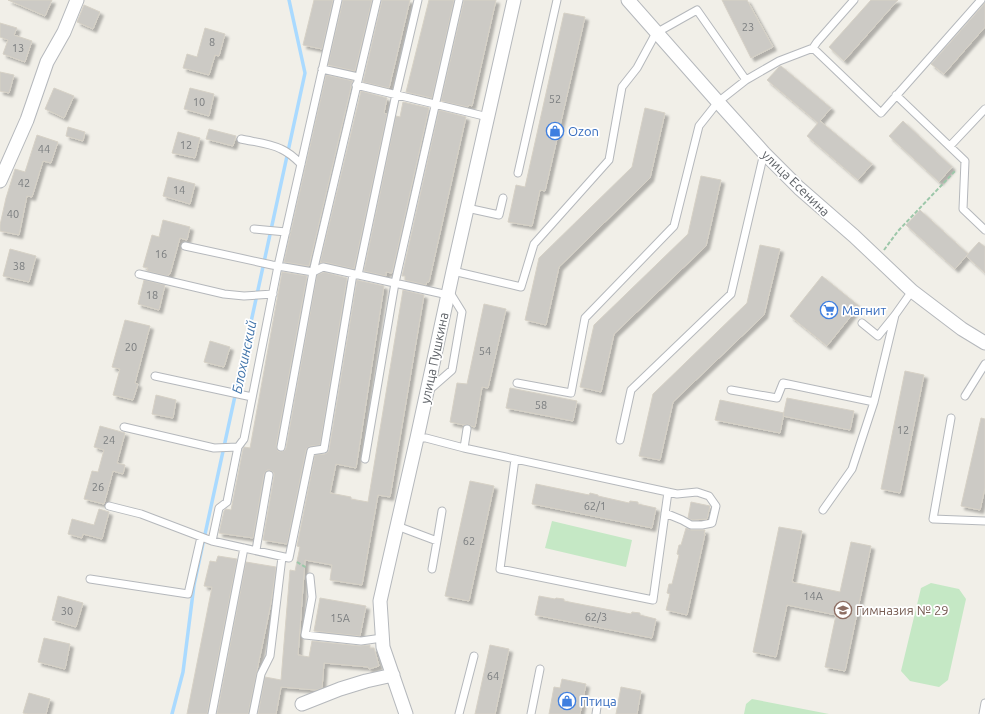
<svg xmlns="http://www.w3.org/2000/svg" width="985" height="714" font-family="Ubuntu,sans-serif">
  <defs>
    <filter id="shadow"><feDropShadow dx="3.5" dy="3.5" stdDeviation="1" flood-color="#0004"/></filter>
  </defs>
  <rect width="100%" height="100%" fill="#f1efe8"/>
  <path fill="#c5e8c5" d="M 552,521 L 632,540 L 626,567 L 545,548 Z
    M 931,583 L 959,589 L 966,599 L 948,680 L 939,687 L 910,681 L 901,671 L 921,588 Z
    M 752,699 L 829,714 L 744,714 L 746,704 Z"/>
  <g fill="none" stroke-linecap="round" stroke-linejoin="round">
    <path stroke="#aadaff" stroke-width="3.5" d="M 172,714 L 183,672 L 194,585 L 305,73 L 289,0"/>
  </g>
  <path fill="#cccac5" stroke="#d6d1c6" filter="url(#shadow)" d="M 8,0 L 52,0 L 45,16 Z
    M 314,0 L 333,0 L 322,49 L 303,45 Z
    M 343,0 L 372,0 L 355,71 L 328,65 Z
    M 382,0 L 410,0 L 389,88 L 363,82 Z
    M 429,0 L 454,0 L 432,98 L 406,92 Z
    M 464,0 L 496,0 L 472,106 L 469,105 L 468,107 L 441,101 Z
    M 722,0 L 747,0 L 773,47 L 751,58 Z
    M 871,0 L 898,0 L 844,61 L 829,47 Z
    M 985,3 L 985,27 L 944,74 L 931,64 Z
    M 84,5 L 100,12 L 93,29 L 77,22 Z
    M 564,13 L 585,17 L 545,191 L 540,190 L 532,226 L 508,222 L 516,185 L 525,187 Z
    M 0,23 L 17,28 L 14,35 L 32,41 L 25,62 L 3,54 L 8,40 L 0,37 Z
    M 205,28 L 225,34 L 219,56 L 215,55 L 209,75 L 183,68 L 187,54 L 197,57 Z
    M 781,66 L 831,108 L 820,121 L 872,164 L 858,180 L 807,136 L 818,123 L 767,80 L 779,67 Z
    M 0,72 L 14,75 L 9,93 L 0,91 Z
    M 326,75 L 353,81 L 351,84 L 351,87 L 309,266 L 284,262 Z
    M 54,88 L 74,96 L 64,118 L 45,109 Z
    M 190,88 L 214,94 L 209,116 L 184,109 Z
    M 361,91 L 387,98 L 384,113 L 387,114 L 354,269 L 324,262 L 320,263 Z
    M 403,102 L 429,108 L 392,273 L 386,272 L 386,276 L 364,271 L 396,116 L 400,117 Z
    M 645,108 L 665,113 L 650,178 L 559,267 L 546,325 L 525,320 L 539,258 L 632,167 Z
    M 439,110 L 466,117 L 429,282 L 427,282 L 426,285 L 405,280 L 405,276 L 402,276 Z
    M 903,121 L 952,167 L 939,182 L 889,136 Z
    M 68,127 L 85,132 L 83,141 L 66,136 Z
    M 209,129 L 236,136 L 233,146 L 206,139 Z
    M 178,132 L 200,138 L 195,158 L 172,153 Z
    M 37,135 L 58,142 L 51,163 L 43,161 L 32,197 L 27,196 L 19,235 L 0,231 L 0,225 L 6,198 L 15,169 L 25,172 Z
    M 701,176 L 721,180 L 706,246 L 614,334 L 601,392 L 580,387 L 594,325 L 688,234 Z
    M 168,177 L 195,184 L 190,204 L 163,196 Z
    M 920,210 L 968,254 L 955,269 L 906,225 Z
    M 163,220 L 190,227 L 187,240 L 180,238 L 170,274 L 169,274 L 168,276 L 147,271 L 148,268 L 143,267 L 152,235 L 159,237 Z
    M 979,242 L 985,247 L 985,273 L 966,256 Z
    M 760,245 L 780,249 L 764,315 L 673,402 L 660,460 L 639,456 L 653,394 L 747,303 Z
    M 10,249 L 36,256 L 29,282 L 3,276 Z
    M 282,272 L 307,276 L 276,446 L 278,451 L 280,452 L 285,450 L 286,448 L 317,275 L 324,272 L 347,278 L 320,445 L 310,446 L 307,448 L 306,450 L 287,544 L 263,540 L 274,476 L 274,473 L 270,470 L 267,470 L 264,474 L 253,538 L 219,533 L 224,511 L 226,509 L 231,510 L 243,449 L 244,447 L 250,448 Z
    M 822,276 L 859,306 L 827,346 L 790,316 Z
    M 144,280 L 165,285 L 159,310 L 138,304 Z
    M 357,280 L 384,286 L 356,468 L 336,464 L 330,493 L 351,497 L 351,499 L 368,502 L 403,290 L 424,295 L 390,497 L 378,495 L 362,585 L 330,580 L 332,565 L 305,560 L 298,655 L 309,657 L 312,641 L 360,646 L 370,645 L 370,648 L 374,648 L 379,666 L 369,669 L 368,667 L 324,663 L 322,688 L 316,690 L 281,687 L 276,714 L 258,714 L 265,677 L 281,680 L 290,570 L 295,571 L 300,547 L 297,546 L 315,455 L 325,454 L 328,452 L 329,450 Z
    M 484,304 L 506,309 L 488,388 L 482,387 L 475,427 L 471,426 L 468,424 L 464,425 L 450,422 L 457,383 L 467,384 Z
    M 125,320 L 150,326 L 135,383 L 138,384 L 133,400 L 113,395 L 120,369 L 112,367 Z
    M 210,341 L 230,347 L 224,367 L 204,362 Z
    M 905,371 L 924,375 L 900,493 L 881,489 Z
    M 510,388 L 577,401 L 573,421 L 506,408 Z
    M 156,395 L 176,400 L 173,418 L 152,414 Z
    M 787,398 L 854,411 L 850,430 L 783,416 Z
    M 720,400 L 784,413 L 780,433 L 715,420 Z
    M 981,418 L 985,419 L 985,488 L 980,510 L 961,506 Z
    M 100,426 L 125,433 L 117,463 L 125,465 L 123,474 L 113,471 L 104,504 L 84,499 L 92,471 L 98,472 L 104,450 L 94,447 Z
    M 470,481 L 494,486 L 469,601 L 445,596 Z
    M 536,484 L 589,495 L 590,493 L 598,495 L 598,496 L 629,503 L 630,501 L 638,502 L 638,504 L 656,508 L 652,528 L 532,504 Z
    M 691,502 L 710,506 L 707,519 L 692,520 L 688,518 Z
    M 99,509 L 109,512 L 102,539 L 83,534 L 82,538 L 68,534 L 72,519 L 94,525 Z
    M 779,527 L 802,531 L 792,582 L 840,592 L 851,542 L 871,546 L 845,671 L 825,667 L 836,615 L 787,605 L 776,657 L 753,652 Z
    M 686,528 L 691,530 L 705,530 L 704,534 L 705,534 L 687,615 L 666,610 L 670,594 L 667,593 L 669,584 L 672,584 L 679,555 L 677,554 L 679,545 L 681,545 Z
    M 218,556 L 237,559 L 207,714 L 187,714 L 212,587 L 204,586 L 210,561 L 216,562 Z
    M 246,562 L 276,567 L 271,603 L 248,714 L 217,714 Z
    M 58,596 L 83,603 L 76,627 L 52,620 Z
    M 539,596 L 555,599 L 556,598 L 564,599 L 564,601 L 631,614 L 632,612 L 640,613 L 640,615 L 656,619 L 652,638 L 535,615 Z
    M 320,598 L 366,606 L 360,636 L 314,631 Z
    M 44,638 L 70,644 L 65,669 L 38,662 Z
    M 490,645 L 509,649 L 495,714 L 475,714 Z
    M 562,679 L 586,684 L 580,714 L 549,714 L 554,687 L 560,688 Z
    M 621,687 L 641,691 L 637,714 L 616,714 Z
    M 29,693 L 50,699 L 46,714 L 28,714 L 23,713 Z"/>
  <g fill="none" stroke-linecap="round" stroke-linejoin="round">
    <defs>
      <path id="service" d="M 813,48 L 817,42 L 854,0
        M 322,69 L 358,77
        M 356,85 L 488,117
        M 896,95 L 965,161 L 963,209 L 985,230
        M 241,139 C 254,142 269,143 281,149 C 288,152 295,158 301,164
        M 950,146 L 985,109
        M 518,173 L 557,0
        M 467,208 L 499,215 L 503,198
        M 254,229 L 286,232
        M 185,246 L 272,265 L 313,272 L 323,267 L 448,295
        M 453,271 L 521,287 L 534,244 L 609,160 L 622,87 L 637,68 L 656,33 L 697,10 L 746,80
        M 139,274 L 224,294 L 244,296 L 273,294
        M 358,275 L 396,94 L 418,0
        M 862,323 L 878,336 L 895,315 L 912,291
        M 155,376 L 252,397
        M 517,383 L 571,393 L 585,318 L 674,226 L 699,126 L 718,102 L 746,80 L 779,61 L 813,48 L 881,113 L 981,0
        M 731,390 L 777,398 L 783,383 L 874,402
        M 428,391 L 452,370 L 462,312 L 449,291
        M 965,396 L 985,364
        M 951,418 L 933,519 L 985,521
        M 124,427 L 214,448 L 238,447
        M 417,438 L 426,438 L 464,448 L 677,494 L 697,492 L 709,496 L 716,506 L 712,523 L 702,525 L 691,525 L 682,520 L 665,513
        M 620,440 L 631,390 L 731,294 L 764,153
        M 281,447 L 313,272 L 377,0
        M 464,448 L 467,429
        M 365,459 L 395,283 L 459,0
        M 515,459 L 500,569 L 653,600 L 668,492
        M 109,506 L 141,514 L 212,541 L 289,558 L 311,451 L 324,449 L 353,274
        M 823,510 L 852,469 L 874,402 L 895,315
        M 397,526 L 437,541 L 442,511
        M 212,541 L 219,508 L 227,502 L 238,447 L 244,439 L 278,266 L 338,0
        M 256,550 L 269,475
        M 432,569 L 437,541
        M 310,577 L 312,597 L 305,635 L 361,641 L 382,638
        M 90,579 L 188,594 L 201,537
        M 212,714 L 244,548
        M 253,714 L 261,674 L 270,656 L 282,557
        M 459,714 L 474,656
        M 531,714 L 540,669
        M 596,714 L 597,707
        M 983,714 L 985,703"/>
      <path id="minor" d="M 628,0 L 718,102 L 764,153 L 799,188 L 854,236 L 912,291 L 962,329 L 985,343
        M 0,181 L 27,120 L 47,62 L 64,32 L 77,0
        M 302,704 L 340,689 L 366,681 L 393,675
        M 406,714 L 383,647 L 380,601 L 417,438 L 453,271 L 514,0"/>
    </defs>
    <use href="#service" stroke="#b5b8bc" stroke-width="9"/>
    <use href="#minor" stroke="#b5b8bc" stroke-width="15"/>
    <path stroke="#9cc7a9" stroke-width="2" stroke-dasharray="4 2" stroke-linecap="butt" d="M 884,250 L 898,231 L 956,170
      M 297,562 L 307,568"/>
    <use href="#service" stroke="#fff" stroke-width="7"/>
    <use href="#minor" stroke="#fff" stroke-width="13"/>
  </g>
  <defs>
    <symbol id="shop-ring" viewBox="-11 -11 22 22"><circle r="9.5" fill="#fff" stroke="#3f7fe0" stroke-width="1.5"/><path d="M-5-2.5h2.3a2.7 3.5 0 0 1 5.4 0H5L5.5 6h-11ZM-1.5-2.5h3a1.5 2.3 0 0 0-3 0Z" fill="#3f7fe0"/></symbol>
    <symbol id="supermarket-ring" viewBox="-11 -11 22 22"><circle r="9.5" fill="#fff" stroke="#3f7fe0" stroke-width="1.5"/><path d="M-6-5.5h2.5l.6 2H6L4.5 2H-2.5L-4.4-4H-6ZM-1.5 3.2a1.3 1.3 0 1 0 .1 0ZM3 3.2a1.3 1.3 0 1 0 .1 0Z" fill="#3f7fe0"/></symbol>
    <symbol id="school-ring" viewBox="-11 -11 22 22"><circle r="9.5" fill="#fff" stroke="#8d6e63" stroke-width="1.5"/><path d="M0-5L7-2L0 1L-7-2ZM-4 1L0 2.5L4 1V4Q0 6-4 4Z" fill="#8d6e63"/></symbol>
  </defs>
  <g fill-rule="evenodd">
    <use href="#shop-ring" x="545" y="121" width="20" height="20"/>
    <use href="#supermarket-ring" x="819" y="300" width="20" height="20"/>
    <use href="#school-ring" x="833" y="600" width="20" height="20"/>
    <use href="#shop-ring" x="557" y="691" width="20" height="20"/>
  </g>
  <g text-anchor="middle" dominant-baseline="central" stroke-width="3.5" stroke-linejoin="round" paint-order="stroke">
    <g font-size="11" fill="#7a7d7f">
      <text x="748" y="27">23</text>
      <text x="212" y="42">8</text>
      <text x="18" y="48">13</text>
      <text x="555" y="99">52</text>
      <text x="199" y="102">10</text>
      <text x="186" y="145">12</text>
      <text x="44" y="149">44</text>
      <text x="24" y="183">42</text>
      <text x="179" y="190">14</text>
      <text x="13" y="214">40</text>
      <text x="161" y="254">16</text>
      <text x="19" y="266">38</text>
      <text x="152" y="295">18</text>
      <text x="131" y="347">20</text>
      <text x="485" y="351">54</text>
      <text x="541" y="405">58</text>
      <text x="903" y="430">12</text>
      <text x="109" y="440">24</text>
      <text x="98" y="487">26</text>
      <text x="595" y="506">62/1</text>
      <text x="469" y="541">62</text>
      <text x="813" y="596">14А</text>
      <text x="67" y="611">30</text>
      <text x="596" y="617">62/3</text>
      <text x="340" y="618">15А</text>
      <text x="493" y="676">64</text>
    </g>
    <g font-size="13" fill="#366cbe" stroke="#fff" text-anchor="start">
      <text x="568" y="131">Ozon</text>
      <text x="842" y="310">Магнит</text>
      <text x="580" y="701">Птица</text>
    </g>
    <g font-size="13" fill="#5f6368" stroke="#fff">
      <text transform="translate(796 183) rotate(44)">улица Есенина</text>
      <text transform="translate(434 358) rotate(-78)">улица Пушкина</text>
    </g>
    <g font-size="13" fill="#785e54" stroke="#fff" text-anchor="start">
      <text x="856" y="610">Гимназия № 29</text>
    </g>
    <g font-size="14" font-style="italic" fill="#4174aa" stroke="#fff">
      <text transform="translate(244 357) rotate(-78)">Блохинский</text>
    </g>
  </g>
</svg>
